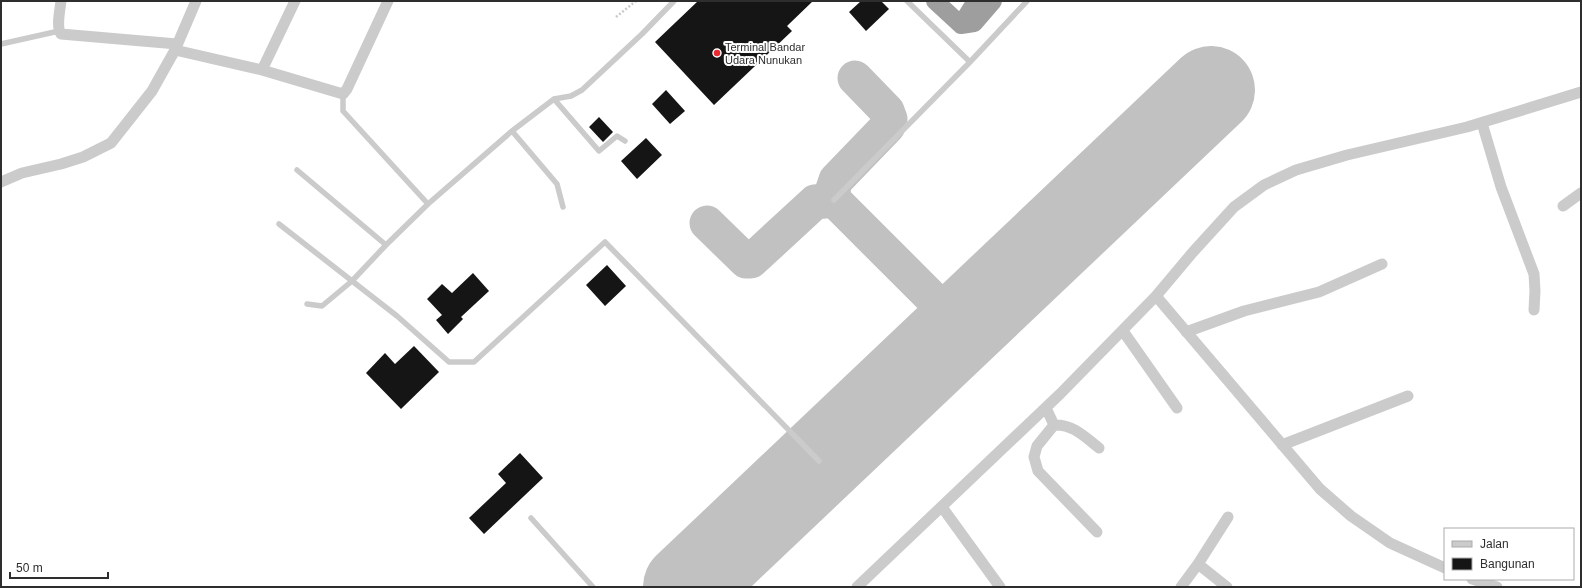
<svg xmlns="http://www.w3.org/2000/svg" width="1582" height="588" font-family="Arial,sans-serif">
  <rect width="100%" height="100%" fill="#fff"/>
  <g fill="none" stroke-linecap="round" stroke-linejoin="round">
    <path stroke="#c1c1c1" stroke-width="35" d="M 855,78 L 887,111 L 890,119 L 888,126 L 836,180 L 833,189 L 834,200 L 939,305 L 962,309 L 981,308
      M 707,223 L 746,261 L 751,261 L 815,202 L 834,200
      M 939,305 L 942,324 L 940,346"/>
    <path stroke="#c1c1c1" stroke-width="88" d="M 687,587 L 1211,90"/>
  </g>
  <path fill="#151515" d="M 698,1 L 813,1 L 787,26 L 792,31 L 714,105 L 655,42 Z
    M 861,1 L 881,1 L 889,9 L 866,31 L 849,12 Z
    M 666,90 L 685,111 L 670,124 L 652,104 Z
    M 599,117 L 613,132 L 603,142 L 589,127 Z
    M 646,138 L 662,155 L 637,179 L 621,161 Z
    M 607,265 L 626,286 L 605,306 L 586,285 Z
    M 473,273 L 489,291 L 461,317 L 463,319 L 448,334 L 436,320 L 442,315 L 427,299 L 442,284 L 452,293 Z
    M 414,346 L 439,372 L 401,409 L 366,373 L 385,353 L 395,364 Z
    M 520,453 L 543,478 L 484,534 L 469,518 L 506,483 L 498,474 Z"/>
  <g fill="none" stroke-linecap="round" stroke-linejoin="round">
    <path stroke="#cbcbcb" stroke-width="2.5" stroke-dasharray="2 2" stroke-linecap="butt" d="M 616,17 L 636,1"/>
    <path stroke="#cbcbcb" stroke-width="5.5" d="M 907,1 L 970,62
      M 1,44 L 59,31
      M 343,94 L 343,111 L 428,204
      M 554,99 L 599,151 L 617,136 L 625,141
      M 512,131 L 557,184 L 563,207
      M 297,170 L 386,245
      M 834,200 L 970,62 L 1027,1
      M 279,224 L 397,316 L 449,362 L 474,362 L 605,242 L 819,461
      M 307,304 L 322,306 L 352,281 L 386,245 L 428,204 L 512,131 L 554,99 L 571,96 L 582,90 L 642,34 L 674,1
      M 531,518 L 593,587"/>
    <path stroke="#cbcbcb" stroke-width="11" d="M 61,1 C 60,10 56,27 61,34 L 177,44
      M 175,50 L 262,70 L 295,1
      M 262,70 L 343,94 L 347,89 L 388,1
      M 1482,123 L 1501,187 L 1534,274 L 1535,291 L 1534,310
      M 1,182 L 22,173 L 61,164 L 83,157 L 111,143 L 152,91 L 175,50 L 196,1
      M 1563,206 L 1581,193
      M 1156,296 L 1320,489 L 1351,516 L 1390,543 L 1445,568
      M 1123,331 L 1177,408
      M 1186,332 L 1244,311 L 1319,292 L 1382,264
      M 1046,408 L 1054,425 L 1037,446 L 1034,457 L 1038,471 L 1097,532
      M 1054,425 C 1073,424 1085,437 1099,448
      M 1282,445 L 1408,396
      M 942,507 L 1000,587
      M 1198,564 L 1228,517
      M 1472,579 L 1497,587
      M 857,587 L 1060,394 L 1156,296 L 1193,252 L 1234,207 L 1264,185 L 1296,170 L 1347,155 L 1467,127 L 1581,92
      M 1181,587 L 1198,564 L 1227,587"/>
    <path stroke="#9e9e9e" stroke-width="18" d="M 935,1 L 961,25
      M 961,25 L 974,23 L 993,1
      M 961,25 L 976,1"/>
  </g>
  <circle fill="#eb2930" stroke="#fff" stroke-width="1.5" cx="717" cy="53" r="4"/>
  <g text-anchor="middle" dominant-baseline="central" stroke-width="4" stroke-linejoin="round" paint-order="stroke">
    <g font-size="11" fill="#2e2e2e" stroke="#fff" text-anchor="start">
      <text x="725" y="47">Terminal Bandar<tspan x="725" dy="13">Udara Nunukan</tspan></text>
    </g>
  </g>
  <rect width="1582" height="588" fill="none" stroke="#2e2e2e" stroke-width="4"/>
  <rect x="1444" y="528" width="130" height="52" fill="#ffffff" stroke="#ababab"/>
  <rect x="1452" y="541" width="20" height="6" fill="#cbcbcb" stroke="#ababab"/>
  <text x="1480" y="548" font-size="12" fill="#2e2e2e">Jalan</text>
  <rect x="1452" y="558" width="20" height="12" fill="#151515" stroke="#ababab"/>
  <text x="1480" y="568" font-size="12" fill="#2e2e2e">Bangunan</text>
  <path d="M10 572v6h98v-6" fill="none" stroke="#2e2e2e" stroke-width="2"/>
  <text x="16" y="572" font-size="12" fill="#2e2e2e" stroke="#ffffff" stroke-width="3" paint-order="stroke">50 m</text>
</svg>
